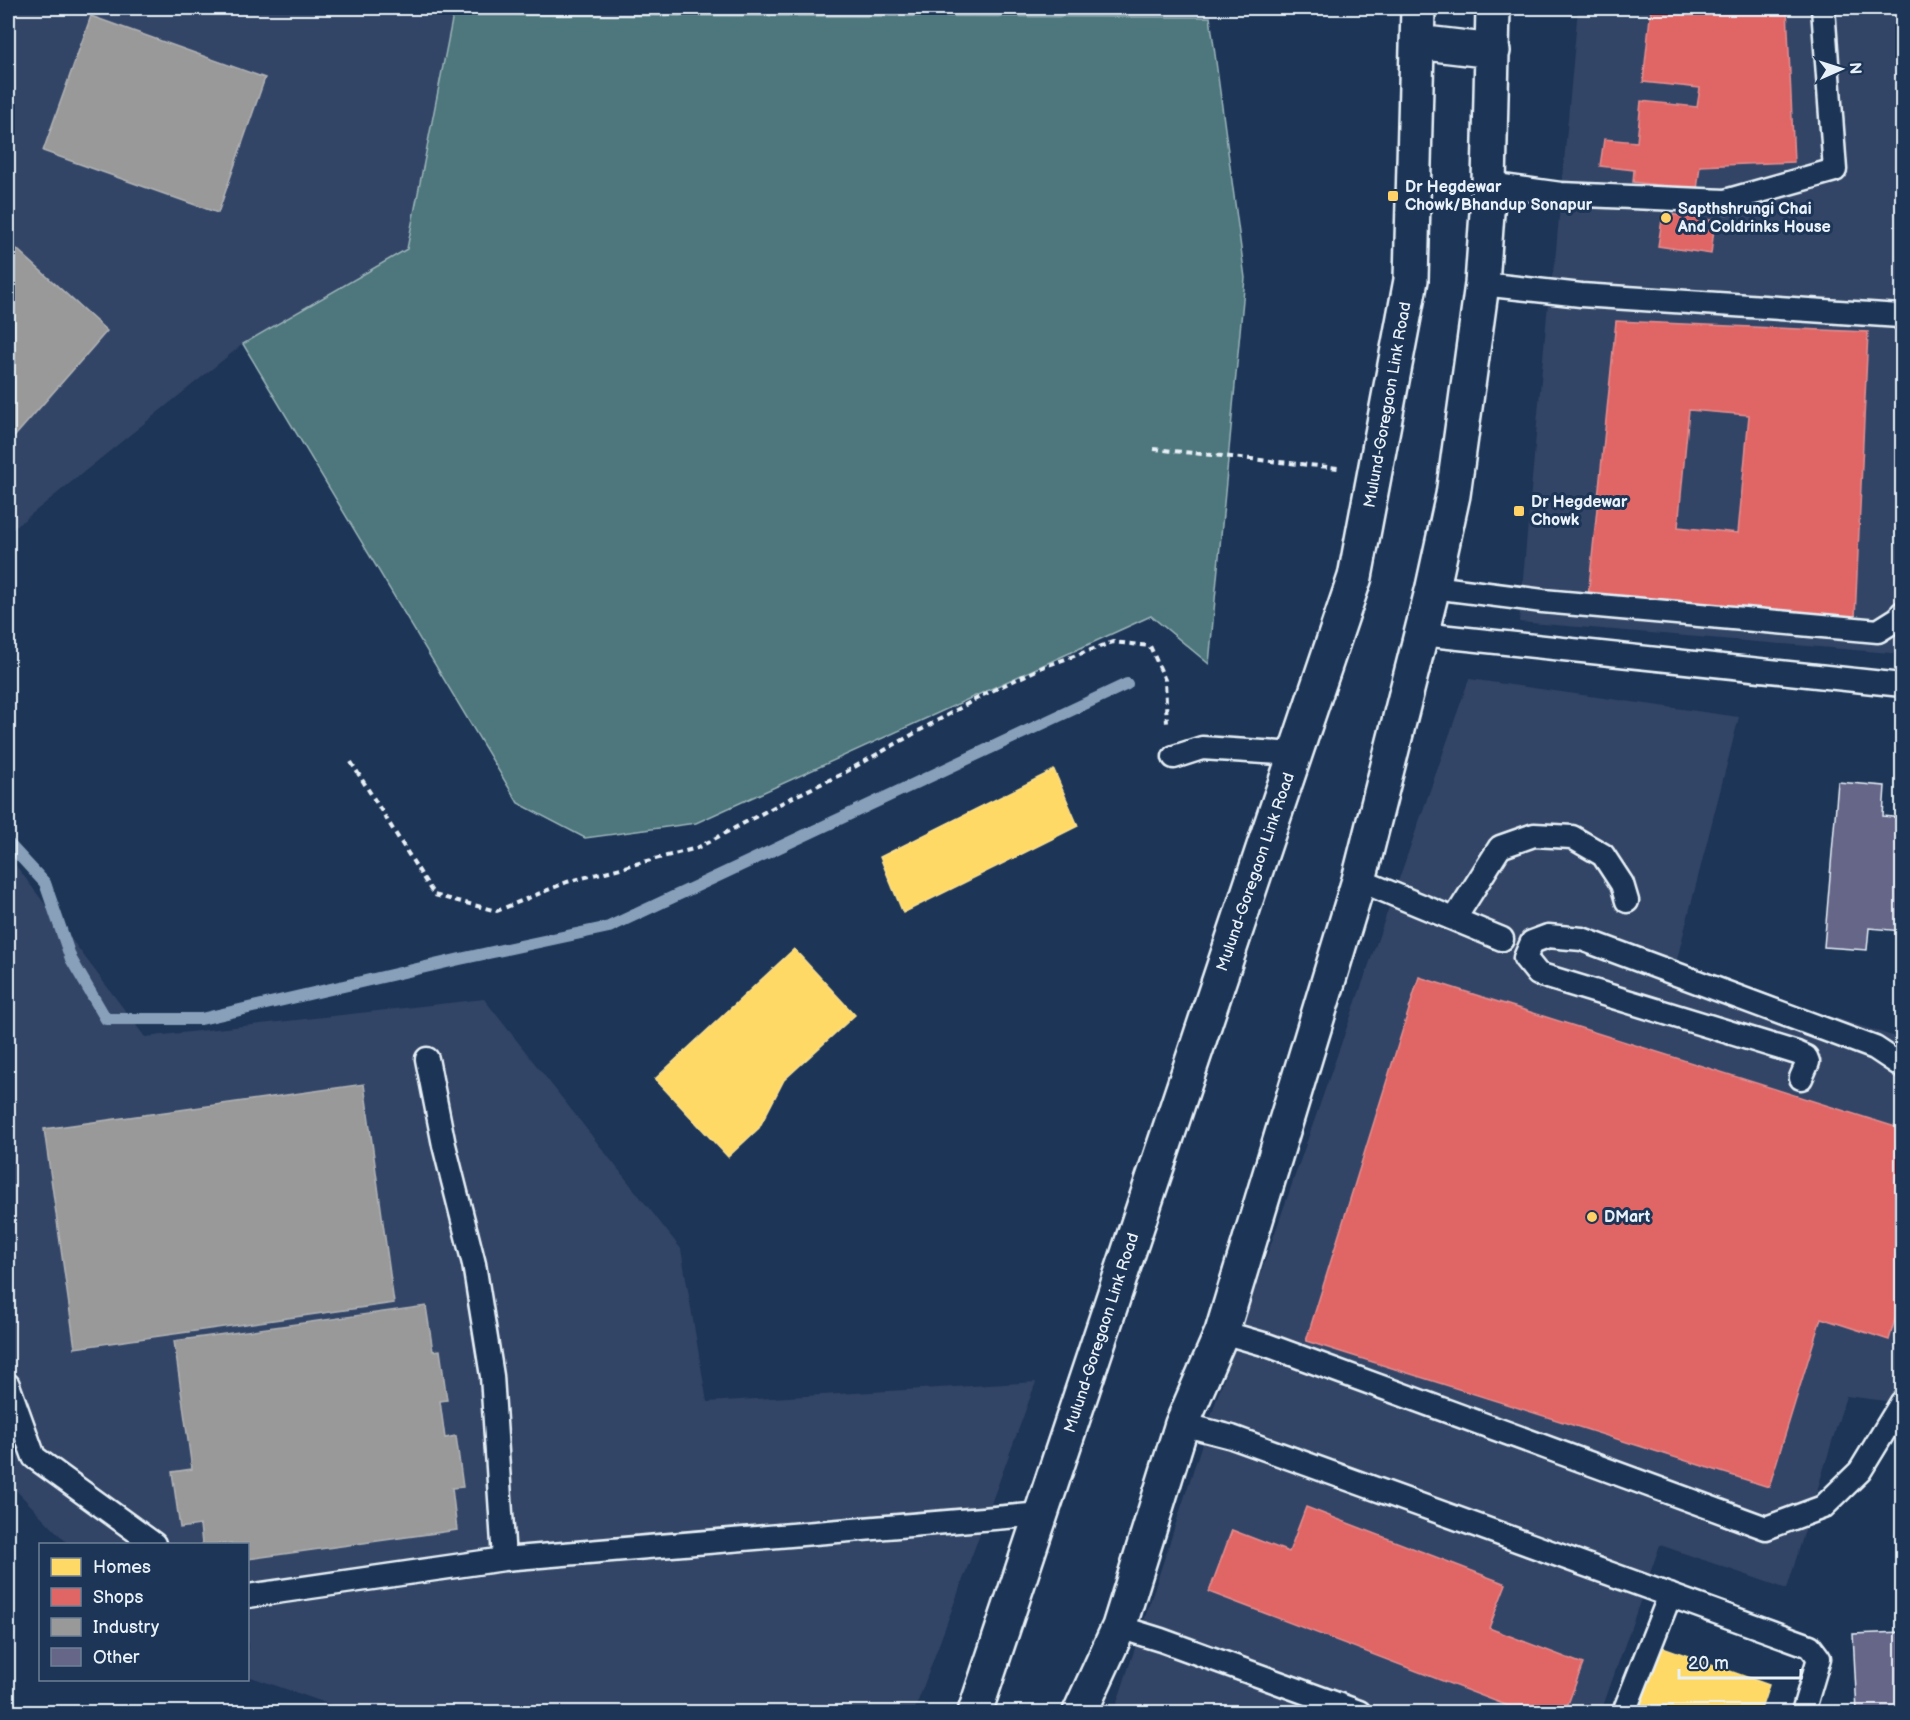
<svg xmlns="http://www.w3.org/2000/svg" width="1910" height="1720" font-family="'Balsamiq Sans',sans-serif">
  <rect width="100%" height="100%" fill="#1d3557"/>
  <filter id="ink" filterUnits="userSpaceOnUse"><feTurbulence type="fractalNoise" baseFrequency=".0167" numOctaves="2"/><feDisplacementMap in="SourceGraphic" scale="12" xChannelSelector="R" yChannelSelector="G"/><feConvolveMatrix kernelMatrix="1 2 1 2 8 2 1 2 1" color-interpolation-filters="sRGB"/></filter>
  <g filter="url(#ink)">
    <path fill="#346" d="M 8,8 L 697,8 L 696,15 L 453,15 L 407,249 L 243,344 L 8,533 Z
      M 1578,8 L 1898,8 L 1902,54 L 1902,654 L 1519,622 L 1549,292 L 1555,261 Z
      M 1469,679 L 1739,717 L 1675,967 L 1902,1039 L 1902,1403 L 1846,1396 L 1787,1589 L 1660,1545 L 1601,1712 L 1114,1712 L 1217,1398 Z
      M 8,855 L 145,1037 L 484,999 L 681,1249 L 707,1402 L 1036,1382 L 914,1712 L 352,1712 L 248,1676 L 248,1544 L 68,1544 L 8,1482 Z"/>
    <path fill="#4e777c" stroke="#9bb4ba" stroke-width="1.5" d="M 453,15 L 1210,17 L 1245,278 L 1209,664 L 1151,616 L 696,823 L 585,838 L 518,803 L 243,344 L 407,249 Z"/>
    <path fill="#ffd966" stroke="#f8e092" stroke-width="1.5" d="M 1054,770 L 1078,826 L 903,913 L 880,857 Z
      M 794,949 L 855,1015 L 784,1080 L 759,1128 L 728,1157 L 655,1079 Z
      M 1660,1646 L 1769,1685 L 1760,1712 L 1636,1712 Z"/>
    <path fill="#e06666" stroke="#e29092" stroke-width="1.5" fill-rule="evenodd" d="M 1651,8 L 1787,8 L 1794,162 L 1700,166 L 1697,190 L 1633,182 L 1634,170 L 1600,166 L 1604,139 L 1637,142 L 1641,101 L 1697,107 L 1700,88 L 1643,82 Z
      M 1663,213 L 1715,221 L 1711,254 L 1658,246 Z
      M 1616,321 L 1868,332 L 1855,618 L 1588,597 ZM 1689,410 L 1749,415 L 1738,533 L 1678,527 Z
      M 1419,977 L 1902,1129 L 1902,1296 L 1889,1340 L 1821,1318 L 1769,1487 L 1306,1341 Z
      M 1306,1507 L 1506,1584 L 1489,1628 L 1583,1664 L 1565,1712 L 1524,1712 L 1209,1592 L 1232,1530 L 1289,1552 Z"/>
    <path fill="#999" stroke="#b1b3b6" stroke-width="1.5" d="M 91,16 L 265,78 L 218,213 L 43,151 Z
      M 8,241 L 107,331 L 8,444 Z
      M 364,1084 L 394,1303 L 75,1348 L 44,1129 Z
      M 426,1306 L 433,1351 L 440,1350 L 447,1400 L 440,1401 L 445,1438 L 456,1436 L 463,1487 L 452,1488 L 457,1530 L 248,1559 L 248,1544 L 202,1544 L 200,1525 L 180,1528 L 172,1472 L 192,1469 L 174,1341 Z"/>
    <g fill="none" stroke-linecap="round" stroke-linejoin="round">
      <path stroke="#88a0b9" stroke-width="12" d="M 8,843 L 45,883 L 71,959 L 106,1019 L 201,1019 L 460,959 L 609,927 L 1127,684"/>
    </g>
    <path fill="#666689" stroke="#e8f1f8" stroke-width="1.5" d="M 1838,782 L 1885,786 L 1883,816 L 1902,818 L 1902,931 L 1869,928 L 1867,950 L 1824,947 Z
      M 1902,1632 L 1902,1712 L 1857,1712 L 1853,1634 Z"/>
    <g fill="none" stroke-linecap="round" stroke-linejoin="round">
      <defs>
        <path id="service" d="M 1489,184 L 1561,194 L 1725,201 L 1835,170 L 1823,8
          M 1482,284 L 1581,295 L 1900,316 L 1902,319
          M 1433,587 L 1543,601 L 1878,631 L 1902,616 L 1902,613
          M 1421,634 L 1902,685
          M 1174,757 L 1202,748 L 1296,754
          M 1359,880 L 1502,939
          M 1455,918 L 1500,847 L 1534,835 L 1572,837 L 1603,855 L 1622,884 L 1627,901
          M 427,1059 L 444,1145 L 474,1264 L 492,1376 L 504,1559
          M 1801,1078 L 1808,1062 L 1806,1057 L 1797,1053 L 1538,974 L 1525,958 L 1532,942 L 1548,936 L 1582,939 L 1875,1048 L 1902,1066
          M 1222,1332 L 1267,1345 L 1766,1528 L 1823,1507 L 1860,1471 L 1902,1402
          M 8,1385 L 34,1457 L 154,1544
          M 1182,1424 L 1232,1437 L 1810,1646 L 1819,1658 L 1803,1712
          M 248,1596 L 504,1559 L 1042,1514
          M 1119,1627 L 1161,1640 L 1359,1712
          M 1624,1712 L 1670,1595"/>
        <path id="primary" d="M 1417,42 L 1493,51
          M 975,1712 L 1266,840 L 1355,577 L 1411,280 L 1418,8
          M 1080,1712 L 1119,1627 L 1182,1424 L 1222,1332 L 1359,880 L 1433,587 L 1453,495 L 1482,284 L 1489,184 L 1493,8"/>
      </defs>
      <use href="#service" stroke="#e8f1f8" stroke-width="27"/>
      <use href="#primary" stroke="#e8f1f8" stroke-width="38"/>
      <path stroke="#e8f1f8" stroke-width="4" stroke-dasharray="6 4.5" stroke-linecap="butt" d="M 1154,449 L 1338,468
        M 351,762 L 434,895 L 497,911 L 567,882 L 697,848 L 789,799 L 842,774 L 983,695 L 1043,667 L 1113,642 L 1150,646 L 1165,680 L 1167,724"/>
      <use href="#service" stroke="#1d3557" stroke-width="22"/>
      <use href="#primary" stroke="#1d3557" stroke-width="33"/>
    </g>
  </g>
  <g fill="#ffd166" stroke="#1d3557" stroke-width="2">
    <rect x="1387" y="190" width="12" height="12" rx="3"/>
    <circle cx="1666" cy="218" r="6"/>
    <rect x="1513" y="505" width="12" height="12" rx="3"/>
    <circle cx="1592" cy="1217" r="6"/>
  </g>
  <g text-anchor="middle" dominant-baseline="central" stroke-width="6" stroke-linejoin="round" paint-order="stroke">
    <g font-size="16" font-weight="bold" fill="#e8f1f8" stroke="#1d3557" text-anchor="start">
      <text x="1405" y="187">Dr Hegdewar<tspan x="1405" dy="18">Chowk/Bhandup Sonapur</tspan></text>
      <text x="1678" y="209">Sapthshrungi Chai<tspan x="1678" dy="18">And Coldrinks House</tspan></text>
      <text x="1531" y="502">Dr Hegdewar<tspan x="1531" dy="18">Chowk</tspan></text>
      <text x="1604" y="1217">DMart</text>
    </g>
    <g font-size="16" fill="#e8f1f8" stroke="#1d3557">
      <text transform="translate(1388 405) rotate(-80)">Mulund-Goregaon Link Road</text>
      <text transform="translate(1256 872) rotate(-71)">Mulund-Goregaon Link Road</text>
      <text transform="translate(1102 1333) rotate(-72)">Mulund-Goregaon Link Road</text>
    </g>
  </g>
  <rect width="1910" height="1720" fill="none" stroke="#1d3557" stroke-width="30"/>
  <rect x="15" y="15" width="1880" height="1690" fill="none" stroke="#e8f1f8" stroke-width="2" filter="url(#ink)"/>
  <rect x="39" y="1543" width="210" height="138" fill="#1d3557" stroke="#6e8097" stroke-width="1.5"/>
  <rect x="51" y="1558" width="30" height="18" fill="#ffd966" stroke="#6e8097" stroke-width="1.5"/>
  <text x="93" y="1573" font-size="18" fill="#e8f1f8">Homes</text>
  <rect x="51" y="1588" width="30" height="18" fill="#e06666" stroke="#6e8097" stroke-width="1.5"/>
  <text x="93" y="1603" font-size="18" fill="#e8f1f8">Shops</text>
  <rect x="51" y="1618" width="30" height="18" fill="#999999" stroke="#6e8097" stroke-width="1.5"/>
  <text x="93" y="1633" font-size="18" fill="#e8f1f8">Industry</text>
  <rect x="51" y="1648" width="30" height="18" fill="#666689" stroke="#6e8097" stroke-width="1.5"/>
  <text x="93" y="1663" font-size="18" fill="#e8f1f8">Other</text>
  <g transform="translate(1841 69) rotate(87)" stroke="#1d3557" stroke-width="4.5" paint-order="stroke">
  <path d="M0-4.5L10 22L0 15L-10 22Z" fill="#e8f1f8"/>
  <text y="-9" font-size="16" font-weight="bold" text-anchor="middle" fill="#e8f1f8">N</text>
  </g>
  <path d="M1679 1669v9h122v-9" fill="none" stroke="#e8f1f8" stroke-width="3"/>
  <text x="1688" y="1669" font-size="18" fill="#e8f1f8" stroke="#1d3557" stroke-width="4.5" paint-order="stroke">20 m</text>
</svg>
